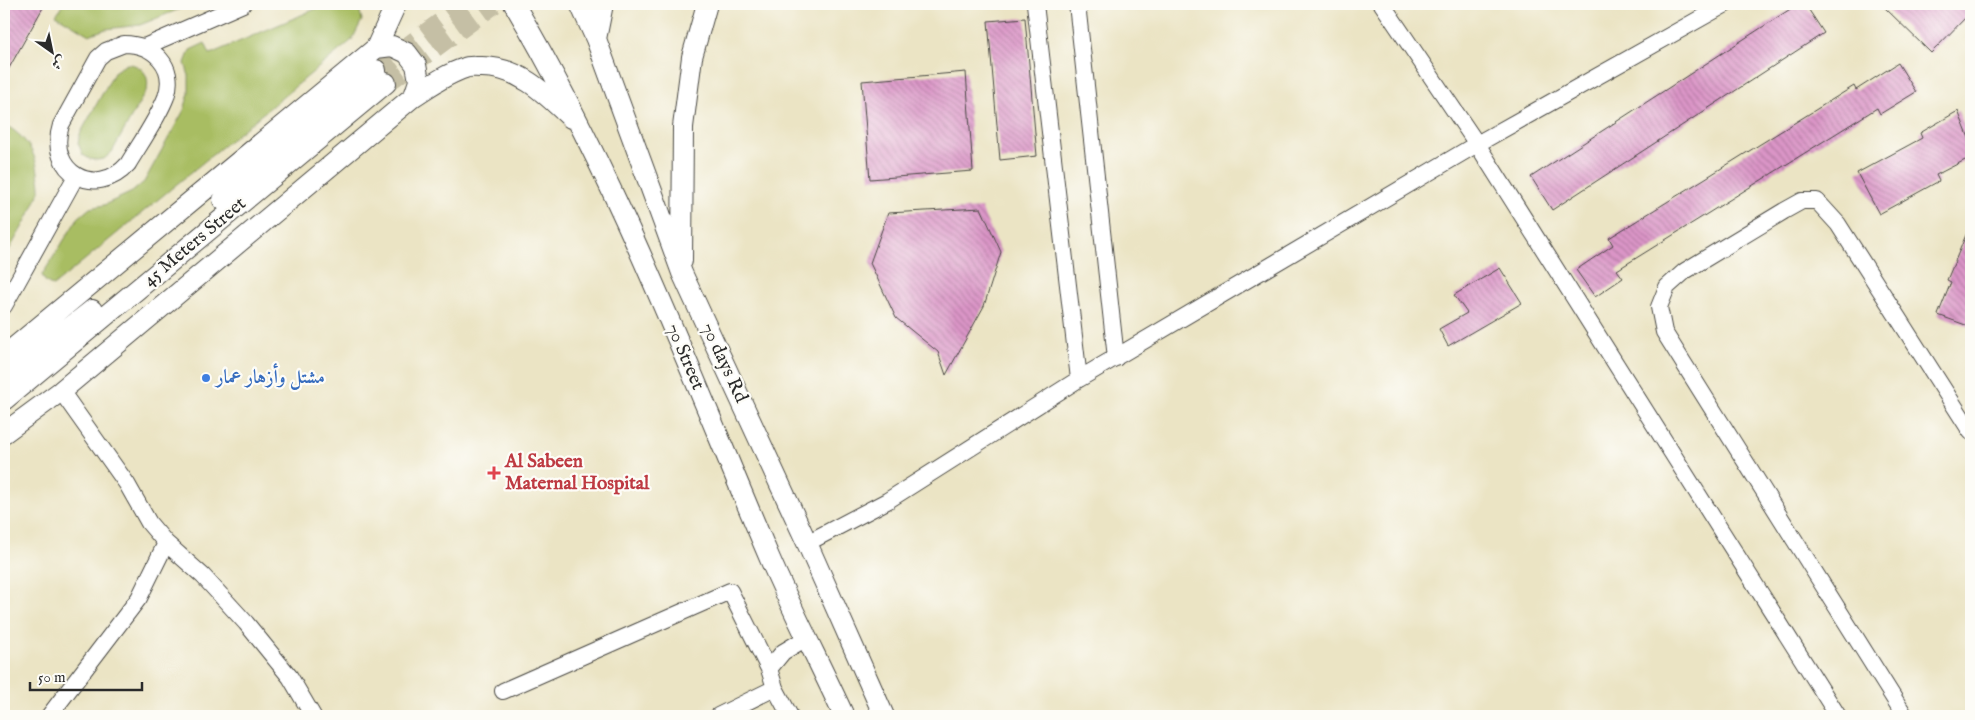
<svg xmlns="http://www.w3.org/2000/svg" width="1975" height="720" font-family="'IM FELL English',Amiri,serif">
  <defs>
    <pattern id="building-back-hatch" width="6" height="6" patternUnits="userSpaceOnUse" patternTransform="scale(1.25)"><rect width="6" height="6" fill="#db95c7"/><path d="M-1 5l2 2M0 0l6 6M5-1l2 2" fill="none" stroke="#b27aa2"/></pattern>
  </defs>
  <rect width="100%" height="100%" fill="#fdfcf7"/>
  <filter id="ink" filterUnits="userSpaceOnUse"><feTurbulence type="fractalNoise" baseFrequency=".02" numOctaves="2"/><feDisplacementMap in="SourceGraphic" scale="10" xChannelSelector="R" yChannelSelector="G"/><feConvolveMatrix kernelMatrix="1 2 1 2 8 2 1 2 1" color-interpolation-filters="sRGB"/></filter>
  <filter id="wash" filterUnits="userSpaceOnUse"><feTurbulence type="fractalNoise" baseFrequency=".0096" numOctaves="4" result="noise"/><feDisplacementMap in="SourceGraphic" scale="20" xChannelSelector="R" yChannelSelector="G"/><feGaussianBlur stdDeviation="1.12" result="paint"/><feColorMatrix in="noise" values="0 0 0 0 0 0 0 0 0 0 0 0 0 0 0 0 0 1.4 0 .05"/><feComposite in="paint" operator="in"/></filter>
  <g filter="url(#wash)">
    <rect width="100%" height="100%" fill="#ebe4c4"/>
    <path fill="#a8bd62" stroke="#6a7446" d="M 63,4 L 192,4 L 140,25 L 106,29 L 89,35 L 56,15 Z
      M 327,4 L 358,4 L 362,20 L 352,40 L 53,286 L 45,281 L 42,275 L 78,218 L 90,208 L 104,205 L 132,192 L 144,182 L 184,110 L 189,93 L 189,76 L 185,63 L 190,50 L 205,43 L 210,54 Z
      M 127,64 C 141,64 150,75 147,89 L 112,152 L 104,159 L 97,160 L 90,159 L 83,155 L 78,143 L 80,134 L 115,71 Z
      M 4,124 C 23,135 35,149 38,172 C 38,176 40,182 40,187 C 39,201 12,244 4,259 Z"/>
    <g id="blocks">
      <path fill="url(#building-back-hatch)" d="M 4,4 L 45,4 L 4,77 Z
        M 1798,4 L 1805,4 L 1824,33 L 1552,210 L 1531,177 Z
        M 1881,4 L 1971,4 L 1971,12 L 1931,53 Z
        M 1025,18 L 1037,156 L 1000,160 L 988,21 Z
        M 1898,63 L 1916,92 L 1880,114 L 1877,108 L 1617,270 L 1623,278 L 1595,297 L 1576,270 L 1613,245 L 1609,238 L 1854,86 L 1856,90 Z
        M 966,72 L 973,171 L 870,179 L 862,81 Z
        M 1958,111 L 1971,143 L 1971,157 L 1936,175 L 1939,181 L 1879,214 L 1857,173 L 1922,138 L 1920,133 Z
        M 981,208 L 1001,252 L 984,306 L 946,375 L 938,352 L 896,318 L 870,263 L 888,213 Z
        M 1971,223 L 1971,327 L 1938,315 L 1951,282 L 1947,280 Z
        M 1500,268 L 1522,303 L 1448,346 L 1439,329 L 1467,313 L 1454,295 Z"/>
    </g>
  </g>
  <g filter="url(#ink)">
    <use href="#blocks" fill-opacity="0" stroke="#484742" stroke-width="1"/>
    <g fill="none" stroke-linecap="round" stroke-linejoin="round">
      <path stroke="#c5bfa5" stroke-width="20" stroke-dasharray="20 10" stroke-linecap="butt" d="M 376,70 L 466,4
        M 386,83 L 494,4"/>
      <defs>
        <path id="minor" d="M 1035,4 L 1079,379
          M 1077,4 L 1116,358
          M 1382,4 L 1477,144 L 1838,716
          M 124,44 C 153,44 177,66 166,97 C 158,118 140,144 128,164 C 96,200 46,172 61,125 L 98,58 L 106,51 Z
          M 144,47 L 243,4
          M 4,306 L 76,176
          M 61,391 L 127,484 L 149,523 L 166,543 L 203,576 L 246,623 L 290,677 L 313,716
          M 807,543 L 887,501 L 1079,379 L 1477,144 L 1726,4
          M 769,669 L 783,652 L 808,637
          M 503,691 L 730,591 L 769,669 L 775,688 L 790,716
          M 49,716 L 139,598 L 166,543
          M 718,716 L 775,688
          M 1905,716 L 1664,332 L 1659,307 L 1667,287 L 1685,271 L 1784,211 L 1802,201 L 1817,201 L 1838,224 L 1971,432"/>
        <path id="major" d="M 514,4 C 618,180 690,372 770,559 C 793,612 820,664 844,716
          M 580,4 L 596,39 L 682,273 L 807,543 L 884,716
          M 596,39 L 603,4
          M 376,48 L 392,46 L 407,53 L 416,65 L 419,81 L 414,96
          M 223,200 L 376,70
          M 682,261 L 683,127 L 692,57 L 707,4
          M 4,356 L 376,48 L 396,4
          M 4,379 L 92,310
          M 4,400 L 386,83
          M 4,433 L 61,391 L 414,96 C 430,86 446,74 465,68 C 469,66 475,67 480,67 C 518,66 545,93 571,118"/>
      </defs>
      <use href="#minor" stroke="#484742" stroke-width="18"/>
      <use href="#major" stroke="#484742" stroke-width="22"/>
      <use href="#minor" stroke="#fff" stroke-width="16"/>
      <use href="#major" stroke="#fff" stroke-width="20"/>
    </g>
  </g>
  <circle fill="#3f7fe0" stroke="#fdfcf7" stroke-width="2" cx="206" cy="378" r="5"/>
  <path fill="#e0444e" stroke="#fdfcf7" stroke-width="2" d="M491.5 465.5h5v5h5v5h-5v5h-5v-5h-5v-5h5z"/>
  <g text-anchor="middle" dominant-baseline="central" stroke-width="4.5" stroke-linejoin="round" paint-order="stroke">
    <g font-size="19" fill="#2b2b2b" stroke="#fdfcf7">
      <text transform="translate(195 242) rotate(-40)">45 Meters Street</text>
      <text transform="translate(685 357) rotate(67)">70 Street</text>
      <text transform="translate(724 363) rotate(65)">70 days Rd</text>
    </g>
    <g font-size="19" font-weight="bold" fill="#366cbe" stroke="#fdfcf7" text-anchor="start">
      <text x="216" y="378">مشتل وأزهار عمار</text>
    </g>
    <g font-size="19" font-weight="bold" fill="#be3a42" stroke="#fdfcf7" text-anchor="start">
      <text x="505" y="462">Al Sabeen<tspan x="505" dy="22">Maternal Hospital</tspan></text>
    </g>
  </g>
  <rect width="1975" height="720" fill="none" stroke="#fdfcf7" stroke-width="20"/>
  <g transform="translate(52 52) rotate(147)" stroke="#fdfcf7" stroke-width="4" paint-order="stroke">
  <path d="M0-4L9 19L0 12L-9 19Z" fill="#2b2b2b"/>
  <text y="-8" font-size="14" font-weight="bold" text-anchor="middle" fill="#2b2b2b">ش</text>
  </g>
  <path d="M30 682v8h112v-8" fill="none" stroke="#2b2b2b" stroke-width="2.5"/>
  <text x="38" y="682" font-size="15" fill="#2b2b2b" stroke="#fdfcf7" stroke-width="4" paint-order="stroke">50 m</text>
</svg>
